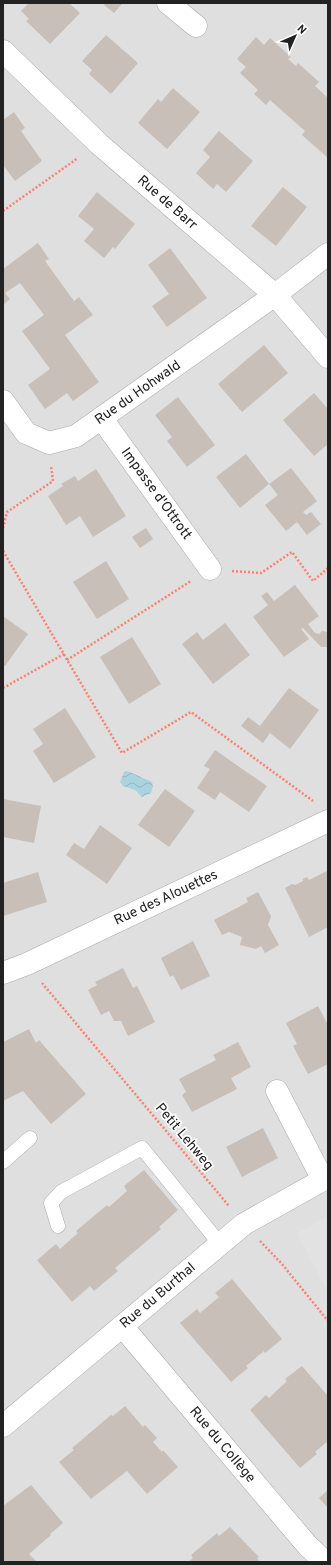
<svg xmlns="http://www.w3.org/2000/svg" width="331" height="1565" font-family="Overpass,sans-serif">
  <defs>
    <pattern id="water-waves" width="16" height="10" patternUnits="userSpaceOnUse"><rect width="16" height="10" fill="#aad3df"/><path d="M0 5q4-4 8 0t8 0" fill="none" stroke="#92b5bf"/></pattern>
  </defs>
  <rect width="100%" height="100%" fill="#f2efe9"/>
  <path fill="#e0dfdf" d="M 3,3 L 328,3 L 328,1562 L 3,1562 Z"/>
  <path fill="#e2e2e2" d="M 328,1216 L 328,1287 L 324,1285 L 297,1233 Z"/>
  <path fill="url(#water-waves)" d="M 126,771 L 130,772 L 152,782 L 153,786 L 151,793 L 142,797 L 135,790 L 123,786 L 120,782 L 124,772 Z"/>
  <path fill="#c7bfb8" d="M 29,3 L 69,3 L 80,13 L 50,44 L 26,21 L 29,19 L 21,11 Z
    M 106,3 L 123,3 L 114,13 L 104,5 Z
    M 106,35 L 138,63 L 111,94 L 89,74 L 92,70 L 82,61 Z
    M 256,37 L 264,45 L 270,38 L 291,57 L 288,59 L 296,66 L 298,63 L 319,82 L 315,86 L 328,98 L 328,158 L 302,135 L 305,131 L 270,100 L 266,105 L 254,94 L 258,90 L 240,73 L 246,67 L 237,59 Z
    M 173,88 L 200,112 L 167,149 L 138,123 L 158,99 L 161,102 Z
    M 14,112 L 25,128 L 21,131 L 42,161 L 15,181 L 3,165 L 3,120 Z
    M 219,131 L 253,161 L 226,192 L 217,184 L 213,189 L 196,173 L 210,157 L 203,150 Z
    M 283,187 L 307,207 L 276,246 L 251,226 Z
    M 97,192 L 135,224 L 115,249 L 113,247 L 104,258 L 84,241 L 94,229 L 78,216 Z
    M 38,243 L 49,259 L 45,261 L 74,301 L 79,297 L 93,315 L 65,335 L 99,382 L 73,401 L 67,393 L 45,409 L 28,385 L 50,369 L 22,331 L 44,315 L 20,283 L 5,293 L 10,299 L 3,305 L 3,269 Z
    M 170,248 L 207,298 L 167,327 L 152,306 L 169,294 L 148,265 Z
    M 264,345 L 288,373 L 242,412 L 218,384 Z
    M 314,393 L 328,409 L 328,444 L 314,456 L 283,420 Z
    M 178,397 L 215,445 L 187,467 L 167,441 L 172,437 L 155,415 Z
    M 246,454 L 269,484 L 240,508 L 216,477 Z
    M 291,468 L 317,501 L 303,512 L 306,515 L 311,512 L 321,524 L 307,535 L 297,522 L 286,531 L 265,505 L 278,495 L 269,484 Z
    M 96,469 L 126,516 L 93,537 L 80,516 L 66,525 L 48,496 L 63,486 L 61,484 L 75,476 L 78,481 Z
    M 146,528 L 153,539 L 140,548 L 132,537 Z
    M 106,561 L 129,599 L 97,619 L 73,582 Z
    M 295,585 L 319,616 L 308,624 L 315,633 L 319,634 L 322,631 L 328,632 L 328,647 L 321,647 L 303,628 L 301,629 L 309,639 L 284,657 L 253,617 L 268,605 L 261,596 L 267,592 L 274,601 Z
    M 3,616 L 28,634 L 5,666 L 3,665 Z
    M 225,623 L 250,655 L 213,684 L 182,644 L 197,632 L 203,640 Z
    M 132,637 L 161,684 L 129,704 L 100,657 Z
    M 289,688 L 319,710 L 290,749 L 270,733 L 263,743 L 241,726 L 248,717 L 260,726 Z
    M 65,708 L 96,757 L 54,783 L 33,751 L 43,744 L 33,729 Z
    M 215,750 L 267,786 L 249,812 L 220,792 L 215,800 L 197,788 L 210,769 L 204,766 Z
    M 165,789 L 195,811 L 169,847 L 138,825 Z
    M 3,799 L 41,806 L 34,843 L 3,837 Z
    M 100,825 L 132,848 L 107,884 L 66,855 L 74,843 L 84,849 Z
    M 327,871 L 328,927 L 309,937 L 285,888 L 292,884 L 295,885 L 303,881 L 303,879 L 307,877 L 309,880 Z
    M 38,872 L 47,902 L 3,916 L 3,883 Z
    M 258,892 L 271,916 L 268,925 L 279,945 L 265,953 L 261,946 L 256,949 L 240,945 L 242,937 L 229,932 L 222,935 L 214,920 L 248,902 L 246,898 Z
    M 193,941 L 210,976 L 181,990 L 173,975 L 170,977 L 161,958 Z
    M 123,968 L 133,988 L 137,986 L 155,1022 L 128,1036 L 121,1021 L 114,1021 L 109,1011 L 101,1015 L 88,990 L 97,985 L 95,982 Z
    M 318,1006 L 328,1025 L 328,1064 L 308,1074 L 293,1046 L 297,1044 L 286,1023 Z
    M 29,1029 L 36,1043 L 39,1040 L 86,1094 L 51,1124 L 23,1091 L 3,1101 L 3,1042 Z
    M 238,1042 L 251,1067 L 231,1078 L 237,1089 L 192,1112 L 182,1095 L 186,1092 L 179,1079 L 216,1060 L 213,1055 Z
    M 263,1128 L 278,1158 L 242,1177 L 226,1147 Z
    M 144,1170 L 178,1210 L 159,1227 L 161,1229 L 115,1268 L 118,1271 L 94,1291 L 90,1286 L 72,1302 L 37,1260 L 56,1244 L 60,1249 L 78,1233 L 76,1231 L 107,1205 L 109,1207 L 127,1191 L 124,1186 Z
    M 232,1279 L 282,1339 L 265,1353 L 264,1351 L 246,1366 L 248,1368 L 231,1382 L 180,1323 L 197,1309 L 200,1313 L 219,1297 L 215,1293 Z
    M 302,1366 L 328,1396 L 328,1441 L 315,1452 L 317,1454 L 300,1468 L 250,1410 L 266,1395 L 269,1398 L 287,1381 L 285,1379 Z
    M 125,1406 L 143,1427 L 145,1425 L 157,1438 L 153,1442 L 162,1452 L 163,1450 L 178,1467 L 147,1494 L 127,1471 L 91,1499 L 59,1462 L 74,1450 L 72,1448 L 111,1415 L 113,1416 Z
    M 31,1485 L 63,1523 L 50,1534 L 51,1535 L 29,1554 L 37,1562 L 3,1562 L 3,1506 Z
    M 328,1490 L 328,1508 L 319,1498 Z
    M 230,1527 L 259,1557 L 257,1558 L 260,1562 L 188,1562 L 193,1558 L 191,1555 L 217,1533 L 219,1536 Z"/>
  <g fill="none" stroke-linecap="round" stroke-linejoin="round">
    <defs>
      <path id="lane" d="M 3,1162 L 30,1138
        M 58,1226 L 51,1203 L 61,1192 L 142,1148 L 220,1244"/>
      <path id="street" d="M 168,3 L 196,26
        M 3,51 L 99,144 L 275,295 L 328,357
        M 3,401 L 26,433 L 49,443 L 76,436 L 275,295 L 328,254
        M 102,419 L 210,569
        M 3,973 L 27,964 L 328,821
        M 277,1091 L 323,1180
        M 122,1326 L 307,1545 L 325,1562
        M 3,1426 L 244,1224 L 328,1177"/>
    </defs>
    <use href="#lane" stroke="#a9a9a9" stroke-width="15"/>
    <use href="#street" stroke="#a9a9a9" stroke-width="23"/>
    <path stroke="#fa8072" stroke-width="2.5" stroke-dasharray="2 2" stroke-linecap="butt" d="M 3,211 L 78,158
      M 3,528 L 7,512 L 53,481 L 51,466
      M 3,551 L 122,753 L 191,712 L 313,801
      M 232,571 L 261,573 L 292,552 L 313,581 L 328,568
      M 67,660 L 191,581
      M 3,688 L 64,654
      M 42,983 L 229,1206
      M 260,1241 L 282,1264 L 328,1321"/>
    <use href="#lane" stroke="#fff" stroke-width="14"/>
    <use href="#street" stroke="#fff" stroke-width="22"/>
  </g>
  <g text-anchor="middle" dominant-baseline="central" stroke-width="3.5" stroke-linejoin="round" paint-order="stroke">
    <g font-size="14" fill="#222" stroke="#fff">
      <text transform="translate(167 203) rotate(41)">Rue de Barr</text>
      <text transform="translate(138 393) rotate(-35)">Rue du Hohwald</text>
      <text transform="translate(156 494) rotate(54)">Impasse d'Ottrott</text>
      <text transform="translate(166 898) rotate(-25)">Rue des Alouettes</text>
      <text transform="translate(184 1137) rotate(50)">Petit Lehweg</text>
      <text transform="translate(158 1296) rotate(-40)">Rue du Burthal</text>
      <text transform="translate(222 1445) rotate(50)">Rue du Collège</text>
    </g>
  </g>
  <rect width="331" height="1565" fill="none" stroke="#222222" stroke-width="8"/>
  <g transform="translate(295 36) rotate(45)" stroke="#ffffff" stroke-width="3" paint-order="stroke">
  <path d="M0-3L7 15L0 10L-7 15Z" fill="#222222"/>
  <text y="-6" font-size="11" font-weight="bold" text-anchor="middle" fill="#222222">N</text>
  </g>
</svg>
